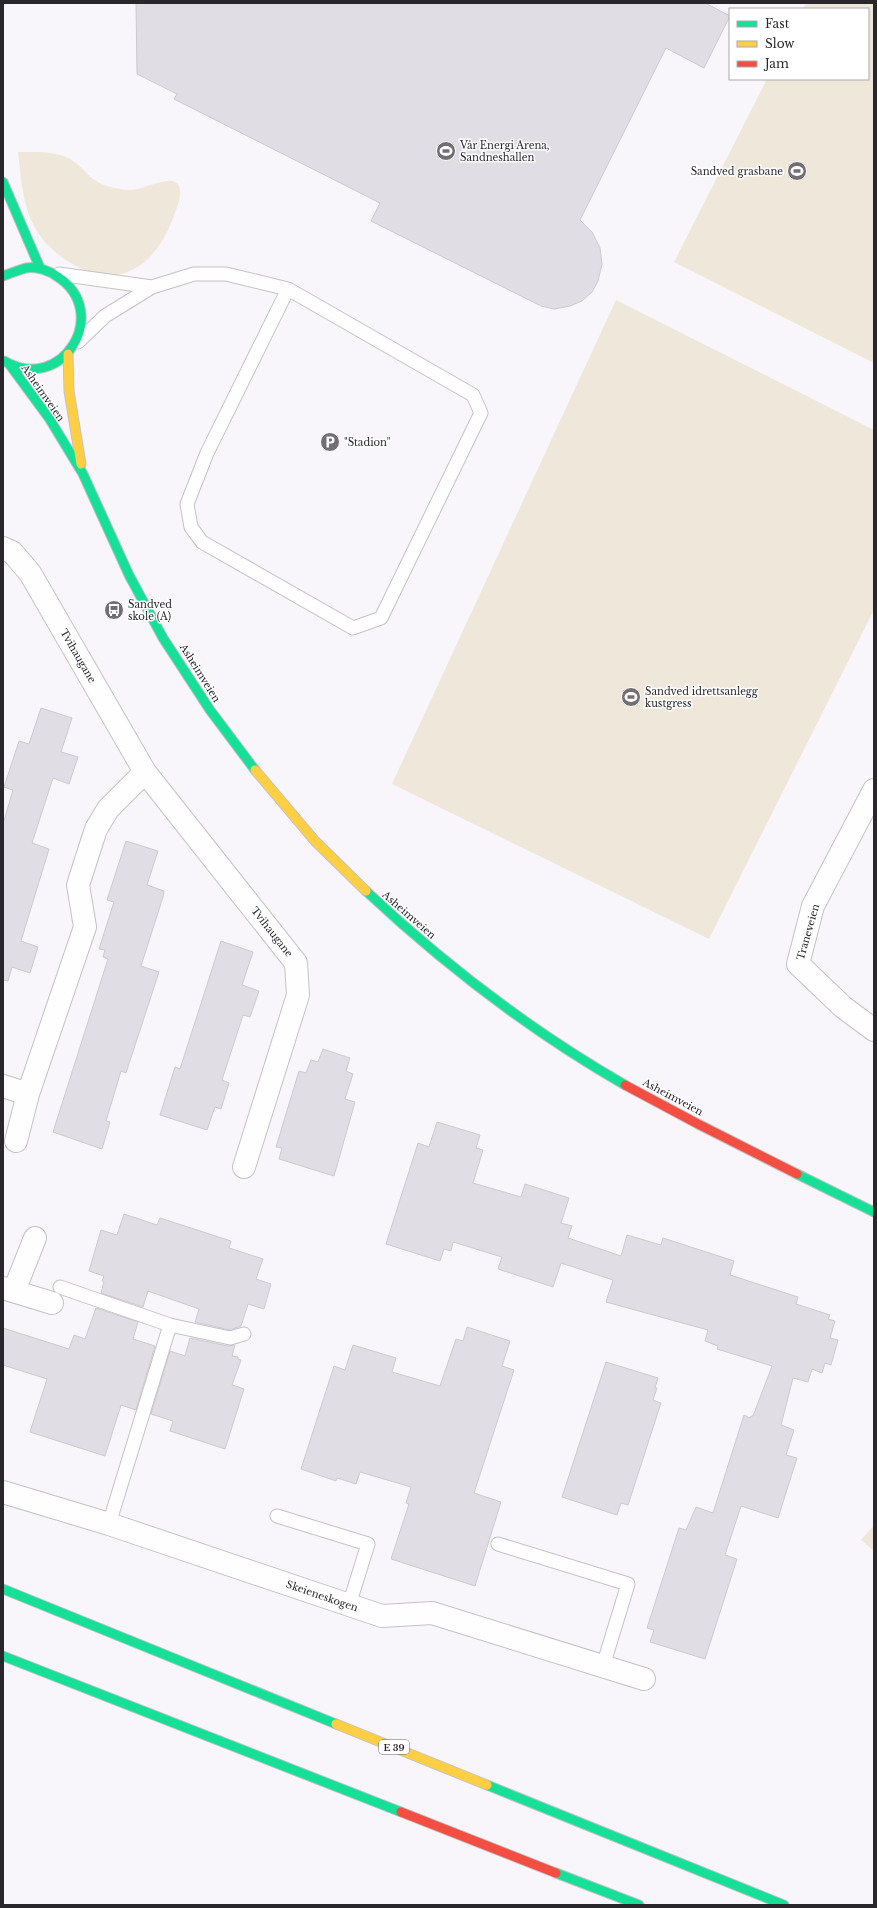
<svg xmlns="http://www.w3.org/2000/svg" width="877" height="1908" font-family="'Libre Baskerville',serif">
  <rect width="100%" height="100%" fill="#f9f6fb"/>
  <path fill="#efe7d9" d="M 806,3 L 874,3 L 874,363 L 674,262 L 767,79 L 868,79 L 868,9 L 803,9 Z
    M 18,152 C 36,152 61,150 76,163 C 88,173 90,180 107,186 C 114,188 123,190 131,190 C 142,190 166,177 175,182 C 184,187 179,202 176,210 C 161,257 127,293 76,266 C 59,257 45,245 35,228 C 22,204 21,177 18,152 Z
    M 616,300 L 874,430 L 874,610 L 709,939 L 392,784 Z
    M 874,1525 L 874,1551 L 861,1540 Z"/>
  <path fill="#e1dde5" stroke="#cdcacf" d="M 136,3 L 705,3 L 730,16 L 704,68 L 666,48 L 580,220 L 592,232 L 600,248 L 602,264 L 598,281 L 592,292 L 582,301 L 570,306 L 554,309 L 541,306 L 371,221 L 380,203 L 174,99 L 177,94 L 137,74 Z
    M 41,708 L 72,718 L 61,752 L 78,757 L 69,784 L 53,778 L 32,843 L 49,849 L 21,941 L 38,947 L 30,973 L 12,967 L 8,981 L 3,980 L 3,824 L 13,790 L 4,787 L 19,741 L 29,744 Z
    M 126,841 L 158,851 L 147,885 L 164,891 L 163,897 L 141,966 L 159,972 L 126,1073 L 121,1071 L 106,1121 L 110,1122 L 102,1149 L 53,1132 L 108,959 L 103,957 L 105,950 L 99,949 L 114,902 L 107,900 Z
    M 221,941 L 253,952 L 242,985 L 259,991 L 250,1017 L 243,1015 L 222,1080 L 229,1083 L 221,1109 L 215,1107 L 207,1130 L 160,1115 L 175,1067 L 180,1069 Z
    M 323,1049 L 350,1058 L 346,1071 L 353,1074 L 345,1099 L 355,1102 L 334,1176 L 279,1159 L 282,1148 L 276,1147 L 299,1071 L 306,1073 L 311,1060 L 318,1062 Z
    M 437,1122 L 480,1135 L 476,1148 L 483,1150 L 473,1183 L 521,1197 L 525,1184 L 569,1198 L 561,1223 L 572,1226 L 568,1238 L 621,1256 L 627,1235 L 661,1245 L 663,1238 L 734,1261 L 730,1275 L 798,1297 L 796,1304 L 830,1315 L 828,1319 L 835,1321 L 830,1338 L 838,1340 L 831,1365 L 825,1363 L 822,1373 L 812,1369 L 808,1382 L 793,1378 L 781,1425 L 794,1430 L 786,1455 L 797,1458 L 778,1518 L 741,1506 L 725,1555 L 737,1559 L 705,1659 L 650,1642 L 654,1630 L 647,1628 L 679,1528 L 686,1530 L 696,1507 L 713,1513 L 744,1415 L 750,1418 L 751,1416 L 753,1416 L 772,1366 L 717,1349 L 718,1346 L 705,1341 L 708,1330 L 606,1302 L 613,1280 L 561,1263 L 553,1287 L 498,1269 L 502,1257 L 453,1242 L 451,1251 L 444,1249 L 440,1261 L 386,1244 L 418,1143 L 429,1147 Z
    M 124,1214 L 157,1225 L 160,1218 L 231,1241 L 229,1248 L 263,1259 L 256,1279 L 271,1284 L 264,1309 L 248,1304 L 241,1326 L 230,1330 L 195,1322 L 199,1309 L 148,1291 L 143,1307 L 101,1293 L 104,1282 L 102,1281 L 104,1276 L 89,1271 L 94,1254 L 101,1230 L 117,1235 Z
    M 96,1308 L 138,1322 L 133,1339 L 155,1346 L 136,1410 L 121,1405 L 105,1456 L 30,1432 L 47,1379 L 3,1365 L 3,1328 L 69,1349 L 74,1335 L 85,1339 Z
    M 467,1327 L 510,1341 L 502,1366 L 514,1370 L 474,1493 L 501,1502 L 475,1586 L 391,1559 L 409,1504 L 406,1503 L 411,1487 L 360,1472 L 356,1484 L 337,1478 L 336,1481 L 301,1469 L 334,1366 L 345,1370 L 353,1345 L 396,1358 L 392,1372 L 440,1386 L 456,1339 L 463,1341 Z
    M 190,1338 L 228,1346 L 235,1345 L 232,1356 L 238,1357 L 238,1359 L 241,1360 L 232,1385 L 244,1389 L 225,1449 L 170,1431 L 173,1421 L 151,1414 L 170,1351 L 185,1356 Z
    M 606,1362 L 658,1378 L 655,1388 L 657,1388 L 653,1400 L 661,1403 L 628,1505 L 621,1503 L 617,1515 L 562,1497 Z"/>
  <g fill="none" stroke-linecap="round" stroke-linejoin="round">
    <defs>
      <path id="lane" d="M 59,274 L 152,287
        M 78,342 L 105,316 L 152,287 L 194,274 L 226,274 L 288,289 L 473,395 L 481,413 L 381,618 L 353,628 L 202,542 L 191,527 L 187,504 L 207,453 L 288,289
        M 60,1287 L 170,1325 L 230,1338 L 244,1334
        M 277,1516 L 368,1544 L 349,1605
        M 109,1524 L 170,1325
        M 498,1544 L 628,1584 L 603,1666"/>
      <path id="street" d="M 3,548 L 12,552 L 30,573 L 145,772 L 296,963 L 298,995 L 244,1167
        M 874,790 L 813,906 L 798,964 L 843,1007 L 874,1030
        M 3,1086 L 28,1094
        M 16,1141 L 28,1094 L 85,927 L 78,885 L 96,829 L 108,809 L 145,772
        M 3,1288 L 52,1303
        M 14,1291 L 35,1238
        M 3,1492 L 109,1524 L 382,1616 L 432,1613 L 644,1679"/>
      <path id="fast" d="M 3,182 L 40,268
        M 3,276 C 11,273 19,270 26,268 C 37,266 50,271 58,277 C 112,313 62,395 4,361
        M 10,365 L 49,418 L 83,474 L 129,575 L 163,638 L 210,710 L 255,770
        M 366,891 C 445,965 531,1031 625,1085
        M 797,1174 L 874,1212
        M 3,1589 L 336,1724
        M 3,1656 L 401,1812
        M 487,1785 L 784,1905
        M 556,1873 L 639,1905"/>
      <path id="slow" d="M 68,354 L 69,391 L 81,464
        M 255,770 L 315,841 L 366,891
        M 336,1724 L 487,1785"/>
      <path id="jam" d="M 625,1085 L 698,1124 L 797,1174
        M 401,1812 L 556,1873"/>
    </defs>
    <use href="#lane" stroke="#c5c2c7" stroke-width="15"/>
    <use href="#street" stroke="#c5c2c7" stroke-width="24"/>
    <use href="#fast" stroke="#c5c2c7" stroke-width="11"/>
    <use href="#slow" stroke="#c5c2c7" stroke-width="11"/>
    <use href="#jam" stroke="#c5c2c7" stroke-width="11"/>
    <use href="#lane" stroke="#fefefe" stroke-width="13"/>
    <use href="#street" stroke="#fefefe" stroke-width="22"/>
    <use href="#fast" stroke="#16e098" stroke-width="9"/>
    <use href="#slow" stroke="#ffcf43" stroke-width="9"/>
    <use href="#jam" stroke="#f24e42" stroke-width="9"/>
  </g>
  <defs>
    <symbol id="stadium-disc" viewBox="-11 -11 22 22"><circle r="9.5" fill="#726f74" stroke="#fff"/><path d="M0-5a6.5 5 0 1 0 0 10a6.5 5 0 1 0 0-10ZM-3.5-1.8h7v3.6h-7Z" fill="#fff"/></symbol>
    <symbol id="parking-disc" viewBox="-11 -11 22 22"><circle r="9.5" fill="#726f74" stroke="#fff"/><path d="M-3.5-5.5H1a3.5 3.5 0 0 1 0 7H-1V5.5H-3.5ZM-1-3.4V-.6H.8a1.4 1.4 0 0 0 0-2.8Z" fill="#fff"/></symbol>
    <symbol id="bus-disc" viewBox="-11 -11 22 22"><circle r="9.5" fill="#726f74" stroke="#fff"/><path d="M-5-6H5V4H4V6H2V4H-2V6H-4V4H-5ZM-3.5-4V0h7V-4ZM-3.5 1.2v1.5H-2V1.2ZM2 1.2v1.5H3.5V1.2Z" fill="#fff"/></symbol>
  </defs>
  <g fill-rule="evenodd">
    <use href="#stadium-disc" x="435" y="140" width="22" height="22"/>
    <use href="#stadium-disc" x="786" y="160" width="22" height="22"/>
    <use href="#parking-disc" x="319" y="431" width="22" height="22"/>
    <use href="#bus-disc" x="103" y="599" width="22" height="22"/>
    <use href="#stadium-disc" x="620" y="686" width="22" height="22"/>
  </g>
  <g text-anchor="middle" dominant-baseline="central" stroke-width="3" stroke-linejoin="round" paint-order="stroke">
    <rect fill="#fff" stroke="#6a686b" stroke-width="1" x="379" y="1740" width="30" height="14" rx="3"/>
    <g font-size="9" font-weight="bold" fill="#2a272c">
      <text x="394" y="1747">E 39</text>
    </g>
    <g font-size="10" fill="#2a272c" stroke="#fff" text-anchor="start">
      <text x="460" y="145">Vår Energi Arena,<tspan x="460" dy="12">Sandneshallen</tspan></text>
      <text x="783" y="171" text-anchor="end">Sandved grasbane</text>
      <text x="344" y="442">"Stadion"</text>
      <text x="128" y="604">Sandved<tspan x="128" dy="12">skole (A)</tspan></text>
      <text x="645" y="691">Sandved idrettsanlegg<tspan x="645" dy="12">kustgress</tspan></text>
    </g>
    <g font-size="10" fill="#2a272c" stroke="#fff">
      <text transform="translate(43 393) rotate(55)">Asheimveien</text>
      <text transform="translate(78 656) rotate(60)">Tvihaugane</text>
      <text transform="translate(200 673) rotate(58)">Asheimveien</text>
      <text transform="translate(409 915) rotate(41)">Asheimveien</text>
      <text transform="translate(272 932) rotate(52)">Tvihaugane</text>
      <text transform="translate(808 932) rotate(-74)">Traneveien</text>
      <text transform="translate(673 1097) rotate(28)">Asheimveien</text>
      <text transform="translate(322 1596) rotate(19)">Skeieneskogen</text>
    </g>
  </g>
  <rect width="877" height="1908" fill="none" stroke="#2a272c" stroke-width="8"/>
  <rect x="729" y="8" width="140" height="72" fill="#ffffff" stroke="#aaa9ab"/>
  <rect x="737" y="21" width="20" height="6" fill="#16e098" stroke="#aaa9ab"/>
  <text x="765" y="28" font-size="12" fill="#2a272c">Fast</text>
  <rect x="737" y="41" width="20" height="6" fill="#ffcf43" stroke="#aaa9ab"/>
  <text x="765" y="48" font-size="12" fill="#2a272c">Slow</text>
  <rect x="737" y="61" width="20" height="6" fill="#f24e42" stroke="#aaa9ab"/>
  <text x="765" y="68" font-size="12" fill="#2a272c">Jam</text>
</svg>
